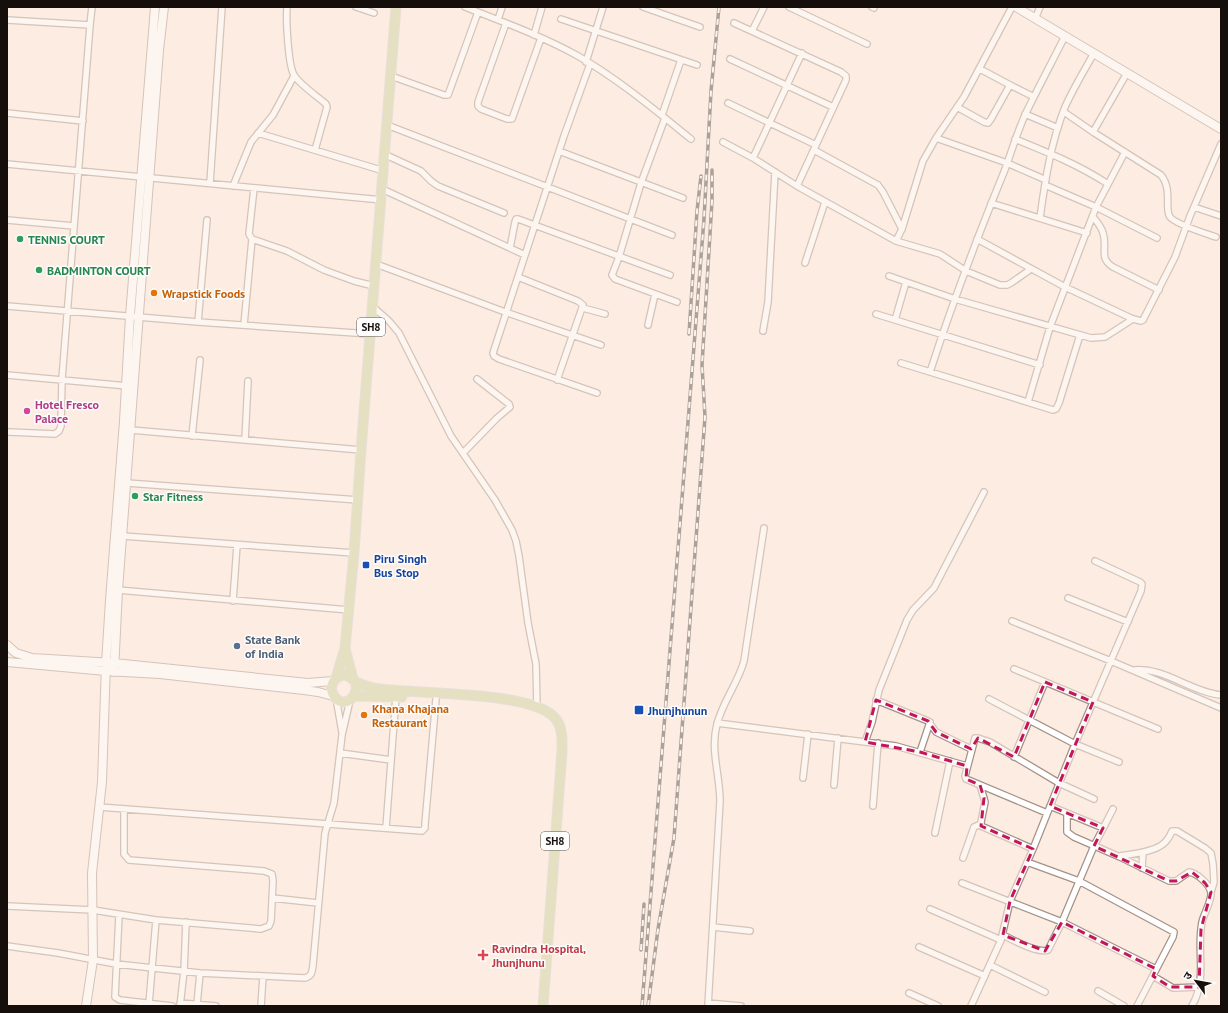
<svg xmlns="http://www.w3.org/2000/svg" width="1228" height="1013" font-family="'PT Sans','Noto Sans Devanagari',sans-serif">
  <rect width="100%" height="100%" fill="#fcece2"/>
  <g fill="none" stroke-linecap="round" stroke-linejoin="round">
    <defs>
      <path id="street" d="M 287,7 C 286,19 288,65 294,75 C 300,85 317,96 326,104 L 327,107 L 315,150
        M 356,7 L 374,13
        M 465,7 C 503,22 542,36 578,56 C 618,79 655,110 691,139
        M 643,7 L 700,27
        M 789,7 L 867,44
        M 872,7 L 874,8
        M 561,19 L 697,65
        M 1035,19 L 1040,7
        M 7,20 L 90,25 L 92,7
        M 498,20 L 502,7
        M 506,23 L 478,102 L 478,106 L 481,109 L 507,119 L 512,119 L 541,38
        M 734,23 L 841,72 L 846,76 L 846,80 L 797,186
        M 752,31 L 764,7
        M 534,35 L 542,7
        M 730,59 L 833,107
        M 586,62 L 603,7
        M 590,64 L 564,136 L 493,353 L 494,356 L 499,359 L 597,393
        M 980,69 L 1010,85 L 1034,97
        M 391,76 L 444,95 L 448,95 L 478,12
        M 728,103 L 816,145
        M 957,107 L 984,122 L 988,123 L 991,119 L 1010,85
        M 1064,112 L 1093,132 L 1161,175 C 1173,190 1164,209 1170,217 C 1175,224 1207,234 1216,237
        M 7,113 L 83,121
        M 1025,114 L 1058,128
        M 662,115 L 681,60
        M 665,118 L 641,183 L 619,257 L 612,275 L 615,279 L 677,302
        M 387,125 L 672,235
        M 1093,132 L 1127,73
        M 258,133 L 384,171
        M 936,138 L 1007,163 L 1046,180
        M 1015,139 C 1047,152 1079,165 1108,184
        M 723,142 L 753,158 L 797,186 L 896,241 L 940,254 L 966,271 L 1000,285 L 1007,285 L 1011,283 L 1031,269
        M 814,150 L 878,185 L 883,192 L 902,229
        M 559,151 L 683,198
        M 386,155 L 421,171 L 431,181 L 438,186 L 504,213
        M 753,158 L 802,53
        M 7,164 L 382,200
        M 210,183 L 222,7
        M 1045,185 L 1096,207 L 1157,238
        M 233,186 L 251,142 L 273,115 L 294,76
        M 254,188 L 249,234 L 252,239 L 287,251 L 324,270 L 354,281 L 374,286
        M 382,189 L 525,255
        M 991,203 L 1087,233
        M 1194,207 L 1221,216
        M 1093,217 C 1097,222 1101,226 1103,233 C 1108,247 1098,258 1113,267 L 1159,290
        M 1040,218 C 1045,181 1051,142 1065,107 C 1073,89 1084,71 1094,53
        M 7,220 L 74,226
        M 977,239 L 1065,287 L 1133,319 L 1141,321 L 1143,320 L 1175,257 L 1190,216 L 1221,144
        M 896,241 L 902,229 L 923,161 L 936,138 L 964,97 L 1012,7
        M 510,248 L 515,222 L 516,219 L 518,219 L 670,275
        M 805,263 L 825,202
        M 376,264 L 505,312 L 601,345
        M 889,276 L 955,299 L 1091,338 L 1105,337 L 1133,319
        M 518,277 L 578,301 L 583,305 L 557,380
        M 7,306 L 198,322 L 370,334
        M 372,306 L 389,321 L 399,333 L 451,436 L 495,500 L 512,530 L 516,541 L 519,556 L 528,623 L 536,664 L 537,707
        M 583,308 L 605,314
        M 876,314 L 1040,365
        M 895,320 L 906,282
        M 198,322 L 207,220
        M 244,325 L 252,239
        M 648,325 L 655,294
        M 763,331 L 768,302 L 775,172
        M 901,363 L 1053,410 L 1056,409 L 1059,403 L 1080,335
        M 930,372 C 952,304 977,238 1004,172 C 1011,153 1017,133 1025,115 C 1038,88 1052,62 1065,36
        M 7,375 L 128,386
        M 1028,402 L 1050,327 L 1096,207 L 1125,152
        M 131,430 L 361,450
        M 9,432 L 55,434 L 59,431 L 61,426 L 62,379 L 90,25
        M 192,436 L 200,360
        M 245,440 L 248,381
        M 463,453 L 497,418 L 510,407 L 509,404 L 477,379
        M 127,483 L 358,500
        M 123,536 L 354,553
        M 118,590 L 349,610
        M 1068,598 L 1128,622
        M 233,601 L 237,545
        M 1012,621 L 1111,661 L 1221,708
        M 1014,669 L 1158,729
        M 1134,670 C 1164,667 1191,692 1221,695
        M 336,698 L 342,732
        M 989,699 L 1075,744 L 1119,762
        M 876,700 L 928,721 L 936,732 L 971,749
        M 717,723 L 896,746 L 967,766
        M 865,742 L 872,722 L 879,690 L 907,620 L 913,610 L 934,588 L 984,492
        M 920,752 L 930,722
        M 340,753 L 391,760
        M 1014,757 L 1045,682
        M 803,778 L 808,734
        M 834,785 L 838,738
        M 980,785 L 985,802 L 981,822 L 981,826 L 1033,849
        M 873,806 L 878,743
        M 1050,806 L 1103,828
        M 99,807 L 422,831 L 425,828 L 425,824 L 436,699
        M 1047,813 L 966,779 L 965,776 L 975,738 L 978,738 L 990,742 L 1059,783 L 1094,799
        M 1067,813 L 1067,832 L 1074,837 L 1120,857 L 1169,881 L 1176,881 L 1189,872 C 1197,873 1209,884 1211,892 C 1212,901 1204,913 1202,922 C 1196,952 1208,977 1192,1006
        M 386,828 L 396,696
        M 935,833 L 950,761
        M 1120,856 C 1132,854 1154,852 1163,844 C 1167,841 1170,836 1172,831 L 1177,831 L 1205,848 L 1211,853 L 1213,864 L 1214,882 L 1211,892
        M 963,858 L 974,827 L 981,824
        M 1027,862 L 1079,881 L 1174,932 L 1173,937 L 1137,1006
        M 1142,868 L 1143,852
        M 962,883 L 1062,922 L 1156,969
        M 272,898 L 318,903
        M 7,906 L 93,910 L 156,920 L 261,929 L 269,926 L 271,921 L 273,881 L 272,874 L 264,871 L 129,860 L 124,854 L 124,809
        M 930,909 L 1001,940
        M 119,915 L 115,997 L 120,1000 L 172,1006
        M 713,927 L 750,931
        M 1003,935 C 1013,940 1038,954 1048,950 L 1062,922 L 1094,846 L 1113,809
        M 7,946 L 58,953 L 116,964 L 200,973 L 305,978 C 312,976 312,972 313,965 L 325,833 L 334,803 L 342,735 L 350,700
        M 919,947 L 985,976
        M 990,965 L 1045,992
        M 1153,976 L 1173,988 L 1199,987
        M 1098,991 L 1124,1006
        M 909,993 L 938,1006
        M 180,1003 L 216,1006
        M 708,1003 L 741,1006
        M 149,1004 L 156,920
        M 197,1004 L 200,973
        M 180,1006 L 184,971 L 186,922
        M 261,1006 L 263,976
        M 708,1006 L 720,801 C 720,775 710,750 717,724 C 723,701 738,683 744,661 L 764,528
        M 971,1006 L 1001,940 L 1010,901 L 1033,849 L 1075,744 L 1141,591 L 1142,584 L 1140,582 L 1095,561"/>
      <path id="secondary" d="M 1016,7 L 1221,129
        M 7,645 L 16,653 L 32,658 L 114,663 L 308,683 L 333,681
        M 7,662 L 106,671 L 160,674 L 304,690 L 318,692 L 333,696
        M 114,672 L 118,590 L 159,50 L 164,7
        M 86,1006 L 93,960 L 92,873 L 102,782 L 106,663 L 110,600 L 124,421 L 130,316 L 155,7"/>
      <path id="primary" d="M 345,648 L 353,679
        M 336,678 L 345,648 L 354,553 L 361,450 L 396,7
        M 355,681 C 361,697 343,710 334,696 C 329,689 332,679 340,676 C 347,673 350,678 356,682 C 362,685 372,688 379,689 C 417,694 530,691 554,717 C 563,726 562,739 562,751 L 543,1006
        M 354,696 L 402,697"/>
    </defs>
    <use href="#street" stroke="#a59287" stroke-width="8"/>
    <use href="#secondary" stroke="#a59287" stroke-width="10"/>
    <use href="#primary" stroke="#d0cfce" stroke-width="11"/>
    <use href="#street" stroke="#fff" stroke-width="5.5"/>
    <use href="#secondary" stroke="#fff" stroke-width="8"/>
    <use href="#primary" stroke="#cbd09a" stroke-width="9"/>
    <defs>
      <path id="rail" d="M 689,334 L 697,211 L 701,176
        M 641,950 L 644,904
        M 642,1006 L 704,219 L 711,91 L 719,7
        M 648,1006 L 658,929 L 674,838 L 705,417 L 702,365 L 712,201 L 712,170"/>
    </defs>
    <use href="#rail" stroke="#4d443e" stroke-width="3.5"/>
    <use href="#rail" stroke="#fdfdfd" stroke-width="2" stroke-dasharray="6" stroke-linecap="butt"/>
  </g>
  <path d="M0 0H1228V1013H0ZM 1045,682 L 1093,702 L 1050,806 L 1103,828 L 1094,846 L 1169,881 L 1176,881 L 1192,872 L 1205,883 L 1211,892 L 1201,929 L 1199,987 L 1170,987 L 1153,976 L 1156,969 L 1062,922 L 1045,951 L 1003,935 L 1010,901 L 1033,849 L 981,826 L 984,798 L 980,785 L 966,779 L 967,766 L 920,752 L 865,742 L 876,700 L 928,721 L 936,732 L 971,749 L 978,738 L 1014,757 Z" fill="#fcece2" fill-opacity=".55" fill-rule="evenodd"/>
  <path fill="none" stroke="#c2185b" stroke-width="3" stroke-dasharray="8 5" stroke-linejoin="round" d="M 1045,682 L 1093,702 L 1050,806 L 1103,828 L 1094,846 L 1169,881 L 1176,881 L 1192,872 L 1205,883 L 1211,892 L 1201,929 L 1199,987 L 1170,987 L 1153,976 L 1156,969 L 1062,922 L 1045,951 L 1003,935 L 1010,901 L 1033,849 L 981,826 L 984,798 L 980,785 L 966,779 L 967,766 L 920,752 L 865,742 L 876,700 L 928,721 L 936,732 L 971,749 L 978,738 L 1014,757 Z"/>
  <g fill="#2e9e5b" stroke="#fdfdfd" stroke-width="1.5">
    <circle cx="20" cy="239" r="4"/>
    <circle cx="39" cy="270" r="4"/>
    <circle cx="135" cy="496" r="4"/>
  </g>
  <g fill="#e8710a" stroke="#fdfdfd" stroke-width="1.5">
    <circle cx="154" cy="293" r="4"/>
    <circle cx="364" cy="715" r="4"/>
  </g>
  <circle fill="#d1479c" stroke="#fdfdfd" stroke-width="1.5" cx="27" cy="411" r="4"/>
  <g fill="#1a4fb4" stroke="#fdfdfd" stroke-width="1.5">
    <rect x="362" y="561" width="8" height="8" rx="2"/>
    <rect x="634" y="705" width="10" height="10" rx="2"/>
  </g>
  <circle fill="#5c6f8a" stroke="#fdfdfd" stroke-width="1.5" cx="237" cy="646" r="4"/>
  <path fill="#e0444e" stroke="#fdfdfd" stroke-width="1.5" d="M481 949h4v4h4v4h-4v4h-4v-4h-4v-4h4z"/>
  <g text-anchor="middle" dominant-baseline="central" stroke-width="3" stroke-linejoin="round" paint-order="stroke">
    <g fill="#fdfdfd" stroke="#5b5653" stroke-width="1">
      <rect x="357" y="318" width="28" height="18" rx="3"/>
      <rect x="541" y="832" width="28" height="18" rx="3"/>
    </g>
    <g font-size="11" font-weight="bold" fill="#150e0a">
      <text x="371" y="327">SH8</text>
      <text x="555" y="841">SH8</text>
    </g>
    <g font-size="12" font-weight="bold" fill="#27864d" stroke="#fdfdfd" text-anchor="start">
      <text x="28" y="239">TENNIS COURT</text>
      <text x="47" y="270">BADMINTON COURT</text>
      <text x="143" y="496">Star Fitness</text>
    </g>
    <g font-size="12" font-weight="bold" fill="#c56008" stroke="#fdfdfd" text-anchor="start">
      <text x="162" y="293">Wrapstick Foods</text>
      <text x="372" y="708">Khana Khajana<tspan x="372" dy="14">Restaurant</tspan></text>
    </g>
    <g font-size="12" font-weight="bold" fill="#b23c85" stroke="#fdfdfd" text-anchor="start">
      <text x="35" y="404">Hotel Fresco<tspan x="35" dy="14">Palace</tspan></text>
    </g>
    <g font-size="12" font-weight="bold" fill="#164399" stroke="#fdfdfd" text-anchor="start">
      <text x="374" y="558">Piru Singh<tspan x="374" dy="14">Bus Stop</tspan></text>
      <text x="648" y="710">Jhunjhunun</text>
    </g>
    <g font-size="12" font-weight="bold" fill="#4e5e75" stroke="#fdfdfd" text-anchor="start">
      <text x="245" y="639">State Bank<tspan x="245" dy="14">of India</tspan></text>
    </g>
    <g font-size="12" font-weight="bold" fill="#be3a42" stroke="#fdfdfd" text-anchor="start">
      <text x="492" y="948">Ravindra Hospital,<tspan x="492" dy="14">Jhunjhunu</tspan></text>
    </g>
  </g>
  <rect width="1228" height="1013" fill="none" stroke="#150e0a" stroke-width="16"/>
  <g transform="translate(1196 981) rotate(302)" stroke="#fdfdfd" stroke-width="3" paint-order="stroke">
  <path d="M0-3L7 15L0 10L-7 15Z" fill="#150e0a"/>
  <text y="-6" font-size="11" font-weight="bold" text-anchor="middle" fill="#150e0a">उ</text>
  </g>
</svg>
